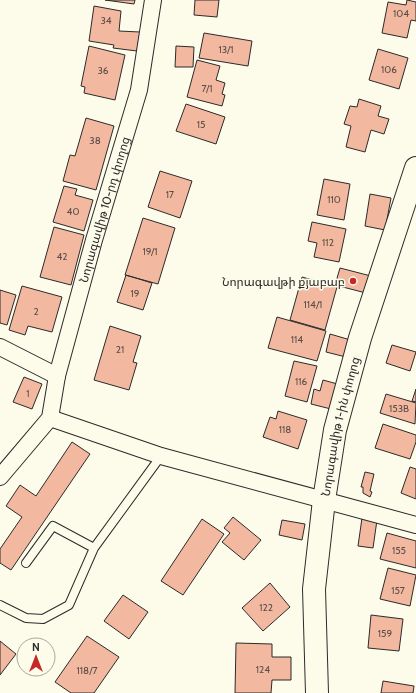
<svg xmlns="http://www.w3.org/2000/svg" width="416" height="693" font-family="Cabin,'Noto Sans Armenian',sans-serif">
  <rect width="100%" height="100%" fill="#fdfbea"/>
  <path fill="#f2b8a0" stroke="#2b2b2b" d="M 105,0 L 135,0 L 134,4 Z
    M 195,0 L 219,0 L 217,17 L 194,15 Z
    M 407,0 L 416,2 L 416,21 L 411,20 L 407,38 L 382,33 L 388,2 L 406,5 Z
    M 94,6 L 121,11 L 119,31 L 140,32 L 137,51 L 113,48 L 114,45 L 89,41 Z
    M 204,33 L 252,41 L 248,66 L 199,58 Z
    M 89,46 L 125,55 L 115,100 L 84,93 L 85,87 L 81,86 Z
    M 176,46 L 194,47 L 193,67 L 175,67 Z
    M 378,49 L 408,58 L 399,89 L 369,80 Z
    M 197,60 L 220,66 L 216,80 L 225,83 L 222,94 L 225,95 L 222,106 L 187,97 Z
    M 359,99 L 381,106 L 378,116 L 389,119 L 384,134 L 371,130 L 365,152 L 346,147 L 351,126 L 344,124 L 350,106 L 357,107 Z
    M 186,104 L 225,117 L 216,144 L 176,131 Z
    M 86,118 L 114,126 L 96,190 L 63,181 L 70,155 L 75,156 Z
    M 160,171 L 192,181 L 180,218 L 148,207 Z
    M 324,179 L 350,184 L 344,220 L 317,215 Z
    M 64,186 L 77,189 L 75,195 L 93,200 L 84,231 L 53,222 Z
    M 370,194 L 391,198 L 385,230 L 365,226 Z
    M 143,218 L 175,228 L 158,284 L 125,275 Z
    M 312,222 L 346,229 L 339,262 L 314,257 L 317,243 L 308,241 Z
    M 54,227 L 84,235 L 71,285 L 40,277 Z
    M 340,268 L 371,276 L 366,293 L 335,285 Z
    M 126,275 L 152,283 L 143,310 L 117,302 Z
    M 302,277 L 337,287 L 325,330 L 290,320 Z
    M 22,286 L 62,297 L 52,332 L 28,326 L 25,335 L 9,330 Z
    M 0,290 L 16,295 L 7,325 L 0,323 Z
    M 277,317 L 326,331 L 317,361 L 268,348 Z
    M 110,326 L 141,336 L 133,362 L 137,363 L 129,390 L 94,380 Z
    M 330,334 L 354,341 L 350,358 L 326,352 Z
    M 392,345 L 416,352 L 410,371 L 386,363 Z
    M 294,361 L 317,366 L 307,402 L 285,396 Z
    M 24,377 L 42,384 L 32,409 L 13,402 Z
    M 323,380 L 341,385 L 335,410 L 311,404 L 314,389 L 320,391 Z
    M 416,389 L 416,402 L 412,401 Z
    M 386,394 L 416,403 L 415,424 L 380,413 Z
    M 278,411 L 307,420 L 298,449 L 263,437 L 270,417 L 276,419 Z
    M 383,424 L 416,435 L 416,442 L 410,459 L 375,448 Z
    M 72,442 L 90,454 L 11,570 L 0,563 L 0,549 L 22,517 L 6,506 L 20,485 L 36,496 Z
    M 410,467 L 416,469 L 416,499 L 401,493 Z
    M 365,472 L 374,474 L 370,491 L 372,492 L 370,497 L 363,493 L 363,487 L 361,487 Z
    M 233,517 L 261,540 L 244,560 L 222,542 L 230,533 L 224,528 Z
    M 362,518 L 377,520 L 373,548 L 358,546 Z
    M 202,519 L 224,534 L 183,595 L 161,581 Z
    M 282,520 L 305,524 L 302,540 L 279,535 Z
    M 387,533 L 416,541 L 416,568 L 380,559 Z
    M 388,568 L 416,575 L 410,606 L 380,599 Z
    M 270,583 L 290,607 L 263,631 L 242,608 Z
    M 123,595 L 148,612 L 129,639 L 104,621 Z
    M 371,615 L 403,619 L 399,651 L 368,648 Z
    M 87,636 L 119,657 L 94,693 L 71,693 L 55,682 Z
    M 0,641 L 16,654 L 0,675 Z
    M 236,643 L 272,644 L 272,657 L 291,657 L 291,680 L 272,680 L 271,693 L 235,693 Z
    M 383,681 L 414,686 L 413,693 L 381,693 Z"/>
  <g fill="none" stroke-linecap="round" stroke-linejoin="round">
    <defs>
      <path id="service" d="M 26,563 L 53,526 L 94,548
        M 0,605 L 26,618 L 43,619 L 69,605 L 94,548 L 161,456"/>
      <g id="minor">
        <path d="M 0,347 L 57,376"/>
        <path d="M 50,418 L 161,456 L 416,525"/>
        <path id="s1" d="M 0,477 L 50,418 L 57,376 L 94,240 L 139,90 L 153,0"/>
      </g>
      <g id="secondary">
        <path id="s2" d="M 317,693 L 314,589 L 324,500 L 335,430 L 360,338 L 416,168"/>
      </g>
    </defs>
    <use href="#service" stroke="#2b2b2b" stroke-width="10"/>
    <use href="#minor" stroke="#2b2b2b" stroke-width="18"/>
    <use href="#secondary" stroke="#2b2b2b" stroke-width="24"/>
    <use href="#service" stroke="#fdfbea" stroke-width="8"/>
    <use href="#minor" stroke="#fdfbea" stroke-width="16"/>
    <use href="#secondary" stroke="#fdfbea" stroke-width="22"/>
  </g>
  <circle fill="#c62828" stroke="#fdfbea" stroke-width="1.5" cx="353" cy="281" r="4"/>
  <g text-anchor="middle" dominant-baseline="central" stroke-width="3" stroke-linejoin="round" paint-order="stroke">
    <g font-size="10" fill="#5d4e48">
      <text x="401" y="13">104</text>
      <text x="106" y="20">34</text>
      <text x="226" y="49">13/1</text>
      <text x="389" y="69">106</text>
      <text x="103" y="70">36</text>
      <text x="207" y="88">7/1</text>
      <text x="201" y="124">15</text>
      <text x="95" y="140">38</text>
      <text x="170" y="194">17</text>
      <text x="334" y="199">110</text>
      <text x="73" y="211">40</text>
      <text x="328" y="242">112</text>
      <text x="150" y="251">19/1</text>
      <text x="62" y="256">42</text>
      <text x="135" y="293">19</text>
      <text x="313" y="304">114/1</text>
      <text x="36" y="311">2</text>
      <text x="297" y="339">114</text>
      <text x="120" y="349">21</text>
      <text x="301" y="381">116</text>
      <text x="28" y="393">1</text>
      <text x="399" y="408">153B</text>
      <text x="285" y="429">118</text>
      <text x="399" y="550">155</text>
      <text x="398" y="590">157</text>
      <text x="266" y="607">122</text>
      <text x="385" y="633">159</text>
      <text x="263" y="669">124</text>
      <text x="87" y="670">118/7</text>
    </g>
    <g font-size="12" fill="#2b2b2b" stroke="#fdfbea">
      <text stroke="none"><textPath href="#s1" startOffset="293">Նորագավիթ 10-րդ փողոց</textPath></text>
      <text stroke="none"><textPath href="#s2" startOffset="269">Նորագավիթ 1-ին փողոց</textPath></text>
    </g>
    <g font-size="12" fill="#2b2b2b" stroke="#fdfbea" text-anchor="end">
      <text x="345" y="281">Նորագավթի քյաբաբ</text>
    </g>
  </g>
  <g transform="translate(36 657)"><circle r="19" fill="#fdfbea" stroke="#a9a89e"/>
  <path d="M0-3L7 15L0 10L-7 15Z" fill="#c62828"/>
  <text y="-6" font-size="11" font-weight="bold" text-anchor="middle" fill="#2b2b2b">N</text>
  </g>
</svg>
